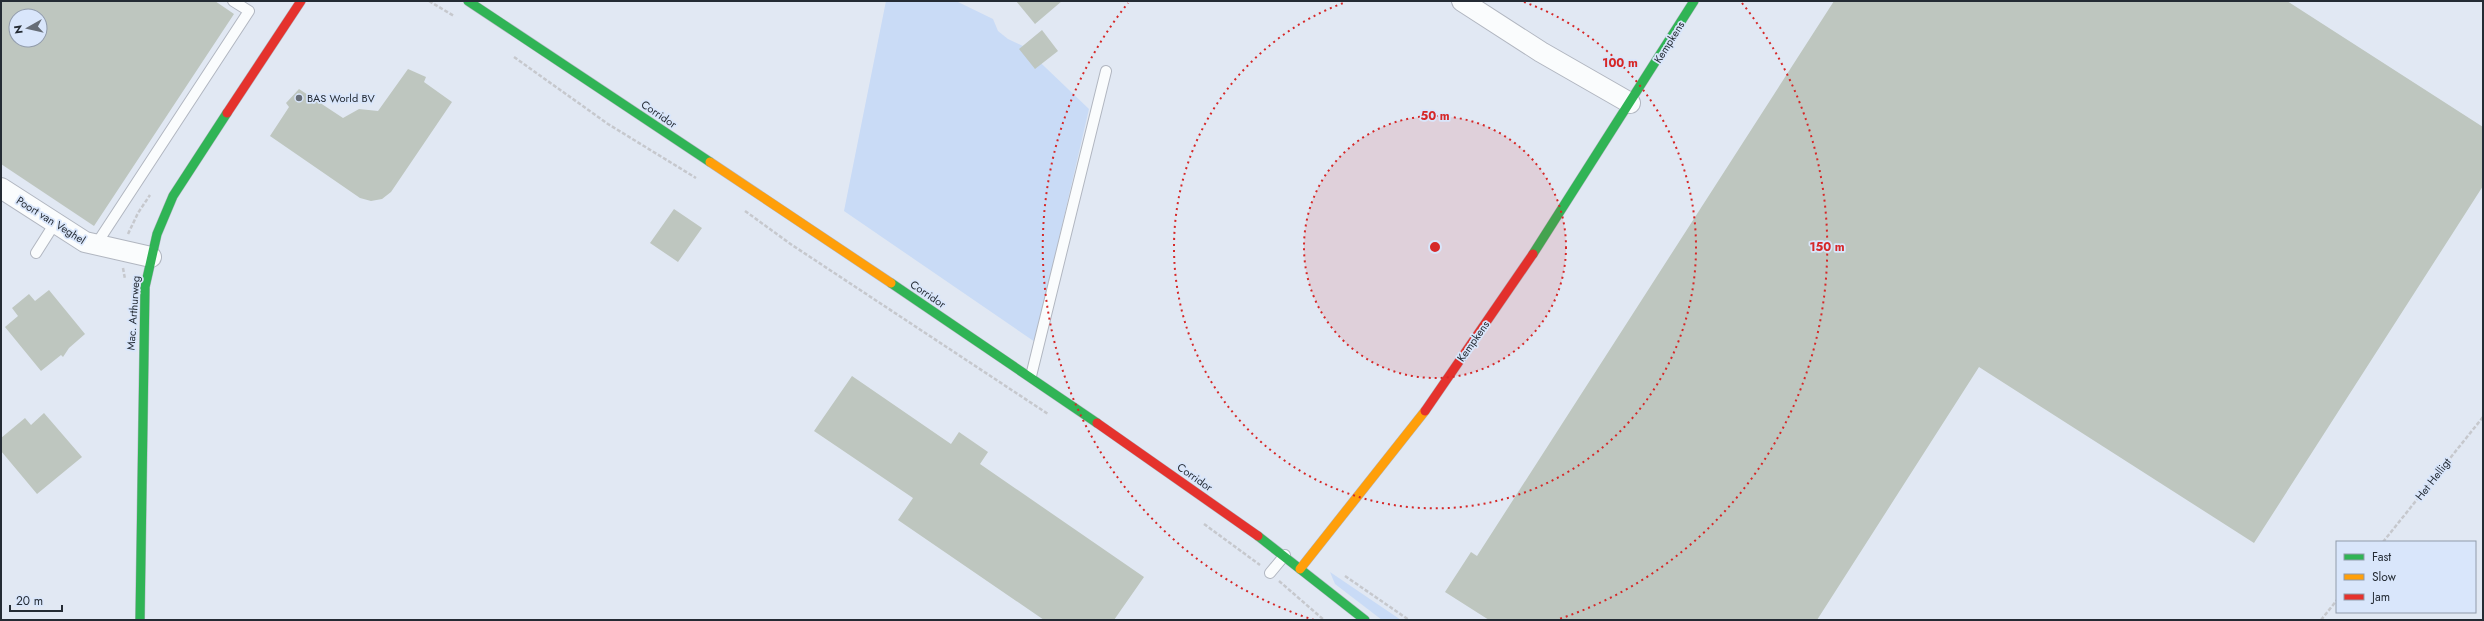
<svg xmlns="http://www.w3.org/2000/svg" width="2484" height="621" font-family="Jost,sans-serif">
  <rect width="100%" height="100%" fill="#e1e8f3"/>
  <path fill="#c9dbf6" d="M 886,1 L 956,1 L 993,19 L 998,31 L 1008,39 L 1023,46 L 1089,109 L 1035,342 L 844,211 Z
    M 1330,572 L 1401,620 L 1382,620 L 1335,584 Z"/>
  <path fill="#bec6bf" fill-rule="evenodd" d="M 1,1 L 215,1 L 234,14 L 94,226 L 1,164 ZM 16,16 L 40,16 L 40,40 L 16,40 Z
    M 1016,1 L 1062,1 L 1035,24 Z
    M 1834,1 L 2287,1 L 2483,127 L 2483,186 L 2254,543 L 1979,367 L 1817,620 L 1489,620 L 1445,592 L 1471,552 L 1477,556 Z
    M 1042,30 L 1058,51 L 1035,69 L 1019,49 Z
    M 408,69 L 426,77 L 424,82 L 452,102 L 391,192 L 382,199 L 371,201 L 360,198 L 270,136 L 289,107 L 286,103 L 299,89 L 343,118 L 359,109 L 378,111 Z
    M 674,209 L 702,228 L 678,262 L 650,243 Z
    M 49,290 L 85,334 L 69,348 L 63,357 L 61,355 L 41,371 L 5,327 L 18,316 L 12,308 L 29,294 L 35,301 Z
    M 852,376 L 951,444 L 959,432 L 988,452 L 980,464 L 1144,577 L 1114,620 L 1044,620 L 898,520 L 913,498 L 814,431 Z
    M 44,413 L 82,457 L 37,494 L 1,451 L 1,438 L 25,418 L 31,425 Z"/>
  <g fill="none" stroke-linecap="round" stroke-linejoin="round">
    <defs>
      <path id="lane" d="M 99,246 L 101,237 L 249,11 L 233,1
        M 36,253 L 55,223
        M 1031,376 L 1106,71
        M 1270,573 L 1285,555"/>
      <path id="street" d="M 1462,1 L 1541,52 L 1630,103
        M 1,188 L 85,242 L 151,257"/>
      <path id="fast" d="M 468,1 L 710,162
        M 1533,254 L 1694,1
        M 891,283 L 1097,423
        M 1258,536 L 1365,620
        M 140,620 L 145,287 L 157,234 L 173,196 L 227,113"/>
      <path id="slow" d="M 710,162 L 891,283
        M 1300,569 L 1425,411"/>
      <path id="jam" d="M 227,113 L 301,1
        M 1425,411 L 1533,254
        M 1097,423 L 1258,536"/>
    </defs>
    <use href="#lane" stroke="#b1b6c0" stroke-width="12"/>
    <use href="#street" stroke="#b1b6c0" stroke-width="22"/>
    <use href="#fast" stroke="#b1b6c0" stroke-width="10"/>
    <use href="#slow" stroke="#b1b6c0" stroke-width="10"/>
    <use href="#jam" stroke="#b1b6c0" stroke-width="10"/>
    <path stroke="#c6c8cd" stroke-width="2.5" stroke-dasharray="4 2" stroke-linecap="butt" d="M 429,1 L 454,16
      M 514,57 L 608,124 L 696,178
      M 745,211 L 792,245 L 1048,414
      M 128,234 L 138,213 L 150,195
      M 123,268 L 125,279
      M 1204,524 L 1260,565
      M 2383,542 L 2483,417
      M 1345,576 L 1409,620
      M 1279,581 L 1324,620
      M 2321,620 L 2337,600"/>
    <use href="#lane" stroke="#fafcfd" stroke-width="10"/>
    <use href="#street" stroke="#fafcfd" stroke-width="20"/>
    <use href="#fast" stroke="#30b455" stroke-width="9"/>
    <use href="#slow" stroke="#ff9f0a" stroke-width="9"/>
    <use href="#jam" stroke="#e5322d" stroke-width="9"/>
  </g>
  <circle cx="1435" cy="247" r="131" fill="#d62828" fill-opacity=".12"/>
  <g fill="none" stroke="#d62828" stroke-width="2" stroke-dasharray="2 4">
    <circle cx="1435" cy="247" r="131"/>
    <path d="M1524 2A261 261 0 1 1 1346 2"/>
    <path d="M1314 620A392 392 0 0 1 1128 3M1742 3A392 392 0 0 1 1556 620"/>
  </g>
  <circle fill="#666d77" stroke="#d9e6fb" stroke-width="1.5" cx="299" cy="98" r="4"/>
  <g text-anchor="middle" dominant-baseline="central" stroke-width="3.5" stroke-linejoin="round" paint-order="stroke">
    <g font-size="11" fill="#242b34" stroke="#d9e6fb">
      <text transform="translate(1669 42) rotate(-58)">Kempkens</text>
      <text transform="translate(659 114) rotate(34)">Corridor</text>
      <text transform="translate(51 220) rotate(32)">Poort van Veghel</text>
      <text transform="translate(928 294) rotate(34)">Corridor</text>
      <text transform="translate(133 313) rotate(-86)">Mac. Arthurweg</text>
      <text transform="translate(1473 341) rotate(-55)">Kempkens</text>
      <text transform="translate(1195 477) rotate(35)">Corridor</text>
      <text transform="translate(2433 479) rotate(-52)">Het Helligt</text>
    </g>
    <g font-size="11" fill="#242b34" stroke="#d9e6fb" text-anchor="start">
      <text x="307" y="98">BAS World BV</text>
    </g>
  </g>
  <circle cx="1435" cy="247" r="6" fill="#d62828" stroke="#d9e6fb" stroke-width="2"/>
  <g font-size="12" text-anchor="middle" font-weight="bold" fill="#d62828" stroke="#d9e6fb" stroke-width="3.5" stroke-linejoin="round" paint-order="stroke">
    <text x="1620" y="67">100 m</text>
    <text x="1435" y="120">50 m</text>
    <text x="1827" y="251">150 m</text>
  </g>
  <rect width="2484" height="621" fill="none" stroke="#242b34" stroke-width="4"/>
  <rect x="2336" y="541" width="140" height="72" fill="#d9e6fb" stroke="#919bab"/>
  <rect x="2344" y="554" width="20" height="6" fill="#30b455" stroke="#919bab"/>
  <text x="2372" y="561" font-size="12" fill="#242b34">Fast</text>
  <rect x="2344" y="574" width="20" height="6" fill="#ff9f0a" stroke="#919bab"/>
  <text x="2372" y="581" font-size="12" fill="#242b34">Slow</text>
  <rect x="2344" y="594" width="20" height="6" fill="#e5322d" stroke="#919bab"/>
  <text x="2372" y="601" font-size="12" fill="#242b34">Jam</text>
  <g transform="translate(28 28) rotate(262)"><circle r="19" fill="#d9e6fb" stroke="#919bab"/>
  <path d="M0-3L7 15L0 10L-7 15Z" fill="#666d77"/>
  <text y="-6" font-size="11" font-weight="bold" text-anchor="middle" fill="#242b34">N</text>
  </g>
  <path d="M10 605v6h52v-6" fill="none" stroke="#242b34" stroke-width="2"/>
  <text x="16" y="605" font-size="12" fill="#242b34" stroke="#d9e6fb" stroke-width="3" paint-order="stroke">20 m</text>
</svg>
